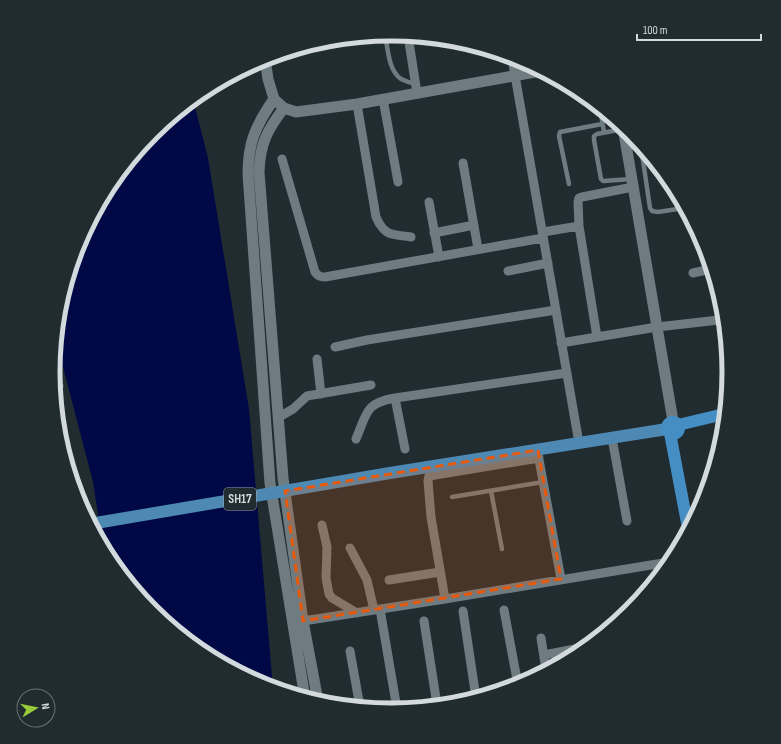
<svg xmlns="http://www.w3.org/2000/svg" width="781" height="744" font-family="'Sofia Sans Condensed',sans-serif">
  <rect width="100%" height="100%" fill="#212c31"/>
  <path fill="#000945" d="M 193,99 L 208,158 L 249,409 L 273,688 L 261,684 L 203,653 L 151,611 L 109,560 L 103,547 L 93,482 L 56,340 L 59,306 L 78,242 L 110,184 L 152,133 Z"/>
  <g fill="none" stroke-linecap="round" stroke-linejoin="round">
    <path stroke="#6e7b80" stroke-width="4.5" d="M 385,35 C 388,48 388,70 401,79 C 405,81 411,83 416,84
      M 600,108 L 604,132
      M 623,129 L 597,134 L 594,136 L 594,140 L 601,179 L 603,181 L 632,179
      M 626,144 L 637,142
      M 641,147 L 650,208 L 652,211 L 658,212 L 684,208
      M 569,184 L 559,136 L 560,132 L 602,124
      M 491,491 L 502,549
      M 452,497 L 543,482"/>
    <path stroke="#6e7b80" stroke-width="9" d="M 408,36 L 417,93
      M 512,58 L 579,443
      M 383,99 L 398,182
      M 357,104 L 376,217 C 385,237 392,234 411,237
      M 282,159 L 315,272 C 318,276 320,277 325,277 L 543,238
      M 463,163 L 478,249
      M 429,202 L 439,257
      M 543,232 L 579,226
      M 434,233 L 474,225
      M 508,271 L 548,263
      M 693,273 L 711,269
      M 597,337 L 579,226 L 578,202 L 579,198 L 582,197 L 633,187
      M 561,343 L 657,327 L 719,320
      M 335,347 L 367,340 L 556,310
      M 317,359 L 321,394
      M 54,387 L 59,386
      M 395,398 L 405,449
      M 279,417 L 293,409 L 307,396 L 371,385
      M 612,438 L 627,521
      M 356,439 C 367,413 365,403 395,398 L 567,373
      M 538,454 L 561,579
      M 322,525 L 327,547 L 326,578 L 329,594 L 332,598 L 357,613
      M 350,548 L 367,580 L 374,610
      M 389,580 L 440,572
      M 445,599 L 431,517 L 428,481 L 429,476 L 539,458
      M 380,609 L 397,709
      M 504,610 L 518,685
      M 463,611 L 476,698
      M 303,621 L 445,599 L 669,562
      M 424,621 L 437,705
      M 541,638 L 546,670
      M 350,651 L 360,707
      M 544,655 L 585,647"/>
    <path stroke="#6e7b80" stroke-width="11" d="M 265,59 L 268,79 L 274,99 L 284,108 L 296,112 L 357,104 L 541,71
      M 274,99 C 256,125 248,142 248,174 L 270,483 L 305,698
      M 284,108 C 267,130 260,144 259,172 L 283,478 L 303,621 L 318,701
      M 623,127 L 673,421"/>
    <path stroke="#4e89b3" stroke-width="12" d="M 90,524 L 390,473 L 667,429"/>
    <path stroke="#448ec4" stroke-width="12" d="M667 428a6 6 0 1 1 12 0a6 6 0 1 1-12 0Z
      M 678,425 L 724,414
      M 670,433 L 688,528"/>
  </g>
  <path fill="#e8590c" fill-opacity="0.2" stroke="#e8590c" stroke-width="3" stroke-dasharray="8 5" stroke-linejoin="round" d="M 538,450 L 561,579 L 303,621 L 285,491 Z"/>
  <g text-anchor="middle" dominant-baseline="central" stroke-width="3" stroke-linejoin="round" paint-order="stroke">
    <rect fill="#212c31" stroke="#9ea6a9" stroke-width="1" x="224" y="488" width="32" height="22" rx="3"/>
    <g font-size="13" font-weight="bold" fill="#d3dadd">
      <text x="240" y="499">SH17</text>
    </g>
  </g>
  <path d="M0 0H781V744H0ZM60 372a331 331 0 1 1 662 0a331 331 0 1 1-662 0Z" fill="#212c31" fill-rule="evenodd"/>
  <path fill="none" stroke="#d3dadd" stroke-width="5" d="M60 372a331 331 0 1 1 662 0a331 331 0 1 1-662 0Z"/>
  <g transform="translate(36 708) rotate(80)"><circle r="19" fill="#212c31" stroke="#687276"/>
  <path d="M0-3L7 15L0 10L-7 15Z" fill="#97cc38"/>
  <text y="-6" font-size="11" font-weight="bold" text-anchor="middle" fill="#d3dadd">N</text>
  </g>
  <path d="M637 34v6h124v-6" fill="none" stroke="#d3dadd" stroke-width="2"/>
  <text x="643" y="34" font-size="12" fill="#d3dadd" stroke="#212c31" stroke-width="3" paint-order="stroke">100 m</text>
</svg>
